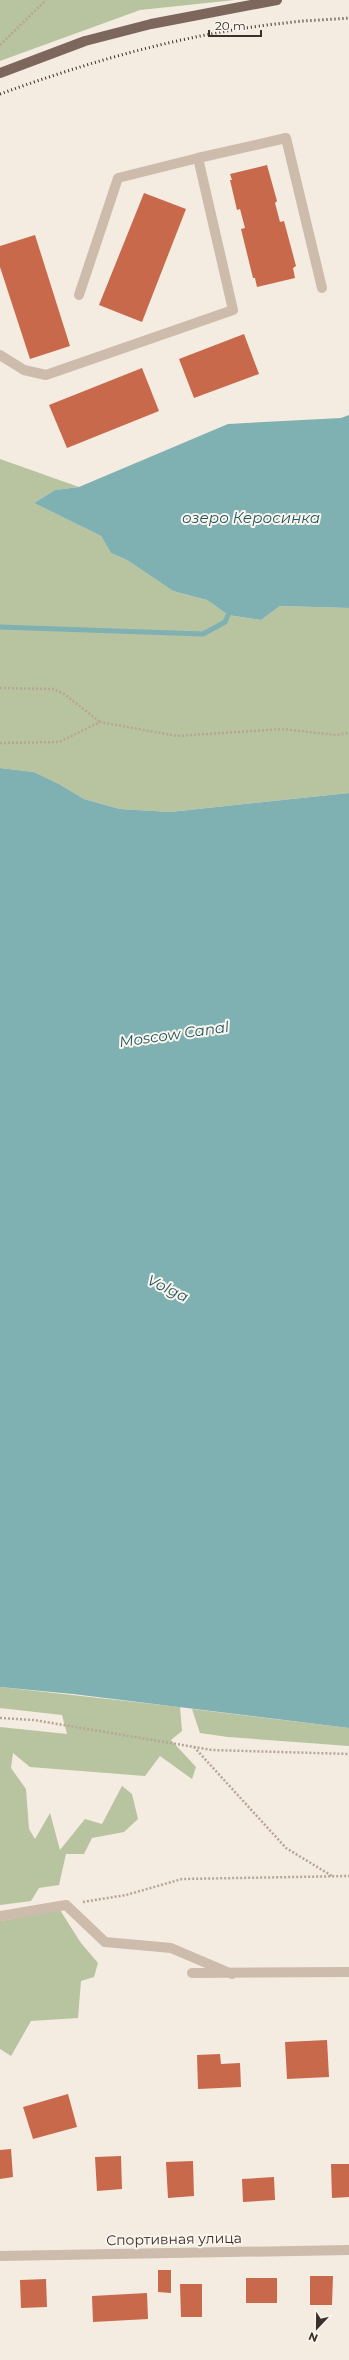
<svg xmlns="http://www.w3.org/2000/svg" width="349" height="2360" font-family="Montserrat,sans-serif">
  <rect width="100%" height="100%" fill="#f4ebe1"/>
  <path fill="#b8c4a0" d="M 0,0 L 235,0 L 140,10 L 0,61 Z
    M 0,459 L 79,487 L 55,490 L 34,503 L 101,536 L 111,553 L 127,560 L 173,591 L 207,600 L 228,615 L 261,620 L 280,606 L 349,608 L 349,793 L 170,812 L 120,809 L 84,799 L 59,784 L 34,772 L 0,768 Z
    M 0,1687 L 180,1707 L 182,1731 L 171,1740 L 196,1767 L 192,1779 L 160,1756 L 145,1776 L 30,1767 L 13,1753 L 11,1768 L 26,1789 L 29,1829 L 35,1839 L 50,1813 L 60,1850 L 85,1819 L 102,1824 L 122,1786 L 132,1794 L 138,1819 L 124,1832 L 92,1838 L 84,1854 L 66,1854 L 59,1885 L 39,1888 L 31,1901 L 0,1905 L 0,1727 L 67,1734 L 62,1715 L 0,1708 Z
    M 192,1709 L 349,1728 L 349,1746 L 228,1737 L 200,1733 Z
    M 60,1910 L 81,1943 L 98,1963 L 94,1977 L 81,1981 L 78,2018 L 31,2021 L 11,2056 L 0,2049 L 0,1921 Z"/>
  <path fill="#7fb0b2" d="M 349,415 L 349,608 L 280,606 L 261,620 L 228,615 L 207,600 L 173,591 L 127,560 L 111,553 L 101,536 L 34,503 L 55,490 L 79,487 L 228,424 L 341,418 Z
    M 0,768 L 34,772 L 59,784 L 84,799 L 120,809 L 170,812 L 349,793 L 349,1728 L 73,1694 L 0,1687 Z"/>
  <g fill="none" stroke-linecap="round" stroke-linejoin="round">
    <path stroke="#7fb0b2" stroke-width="5" d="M 0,627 L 203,634 L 225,622 L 228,615"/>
  </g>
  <path fill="#c8694b" d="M 267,165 L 277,201 L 275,203 L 280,222 L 284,221 L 296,266 L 293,268 L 295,278 L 257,287 L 255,278 L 253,278 L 241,229 L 245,228 L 240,209 L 237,210 L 230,180 L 232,180 L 230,174 Z
    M 144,193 L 186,209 L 142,322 L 99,305 Z
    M 35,235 L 70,346 L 30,359 L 0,267 L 0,246 Z
    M 244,334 L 259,374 L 194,398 L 179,359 Z
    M 142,368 L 159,411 L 67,448 L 49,405 Z
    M 327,2040 L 329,2077 L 287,2079 L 285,2042 Z
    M 220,2054 L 221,2064 L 240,2063 L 241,2087 L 198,2089 L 197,2055 Z
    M 68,2094 L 77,2127 L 33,2139 L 23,2107 Z
    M 11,2149 L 13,2177 L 0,2179 L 0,2150 Z
    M 121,2156 L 122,2189 L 97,2191 L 95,2157 Z
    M 193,2161 L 194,2196 L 168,2198 L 166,2162 Z
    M 331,2164 L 349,2164 L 349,2197 L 332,2198 Z
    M 274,2177 L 275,2200 L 243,2202 L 242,2179 Z
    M 158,2270 L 171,2270 L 171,2293 L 158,2292 Z
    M 310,2276 L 333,2276 L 332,2305 L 310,2305 Z
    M 246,2278 L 277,2278 L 277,2303 L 246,2303 Z
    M 46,2279 L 47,2307 L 21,2308 L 20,2280 Z
    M 180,2284 L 202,2284 L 202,2317 L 181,2317 Z
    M 147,2293 L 148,2319 L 93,2322 L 92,2296 Z"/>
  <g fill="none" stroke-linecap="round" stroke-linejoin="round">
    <path stroke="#b9a596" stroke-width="2.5" stroke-dasharray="2 2" stroke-linecap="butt" d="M 0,45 L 46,0
      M 0,688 L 53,689 L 64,694 L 100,722
      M 0,743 L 59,742 L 100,722 L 177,736 L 283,729 L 336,735 L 349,733
      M 0,1718 L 34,1720 L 212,1750 L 349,1754
      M 194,1747 L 286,1848 L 332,1876
      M 83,1902 L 126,1895 L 182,1879 L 349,1876"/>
    <path stroke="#cdbbac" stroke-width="10" d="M 79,295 L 118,178 L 198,158
      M 0,355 L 24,370 L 46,375 L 233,310 L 198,158 L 286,138 L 322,288
      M 0,1916 L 66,1905 L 105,1942 L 171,1948 L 232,1974
      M 192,1973 L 349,1972
      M 0,2256 L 349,2250"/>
    <path stroke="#7d675c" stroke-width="10" d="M 0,73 L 85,41 L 151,24 L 277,0"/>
    <path stroke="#3b302b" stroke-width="3" stroke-dasharray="1 3" stroke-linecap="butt" d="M 0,94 C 91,61 188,33 285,23 C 306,20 328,20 349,18"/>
  </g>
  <g text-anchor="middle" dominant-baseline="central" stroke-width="4" stroke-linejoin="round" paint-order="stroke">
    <g font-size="14" fill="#3b302b" stroke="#fbf5ee">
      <text transform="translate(174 2239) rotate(-1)">Спортивная улица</text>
    </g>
    <g font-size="15" font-style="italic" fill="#1f5a5e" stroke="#fbf5ee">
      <text x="251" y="517">озеро Керосинка</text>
      <text transform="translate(174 1034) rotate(-8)">Moscow Canal</text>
      <text transform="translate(168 1288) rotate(26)">Volga</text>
    </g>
  </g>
  <g transform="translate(317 2328) rotate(202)" stroke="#fbf5ee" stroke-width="3" paint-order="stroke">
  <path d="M0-3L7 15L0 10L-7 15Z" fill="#3b302b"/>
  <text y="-6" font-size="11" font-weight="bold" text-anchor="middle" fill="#3b302b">N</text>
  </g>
  <path d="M209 30v6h52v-6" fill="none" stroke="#3b302b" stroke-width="2"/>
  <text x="215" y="30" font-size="12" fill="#3b302b" stroke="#fbf5ee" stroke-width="3" paint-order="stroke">20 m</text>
</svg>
